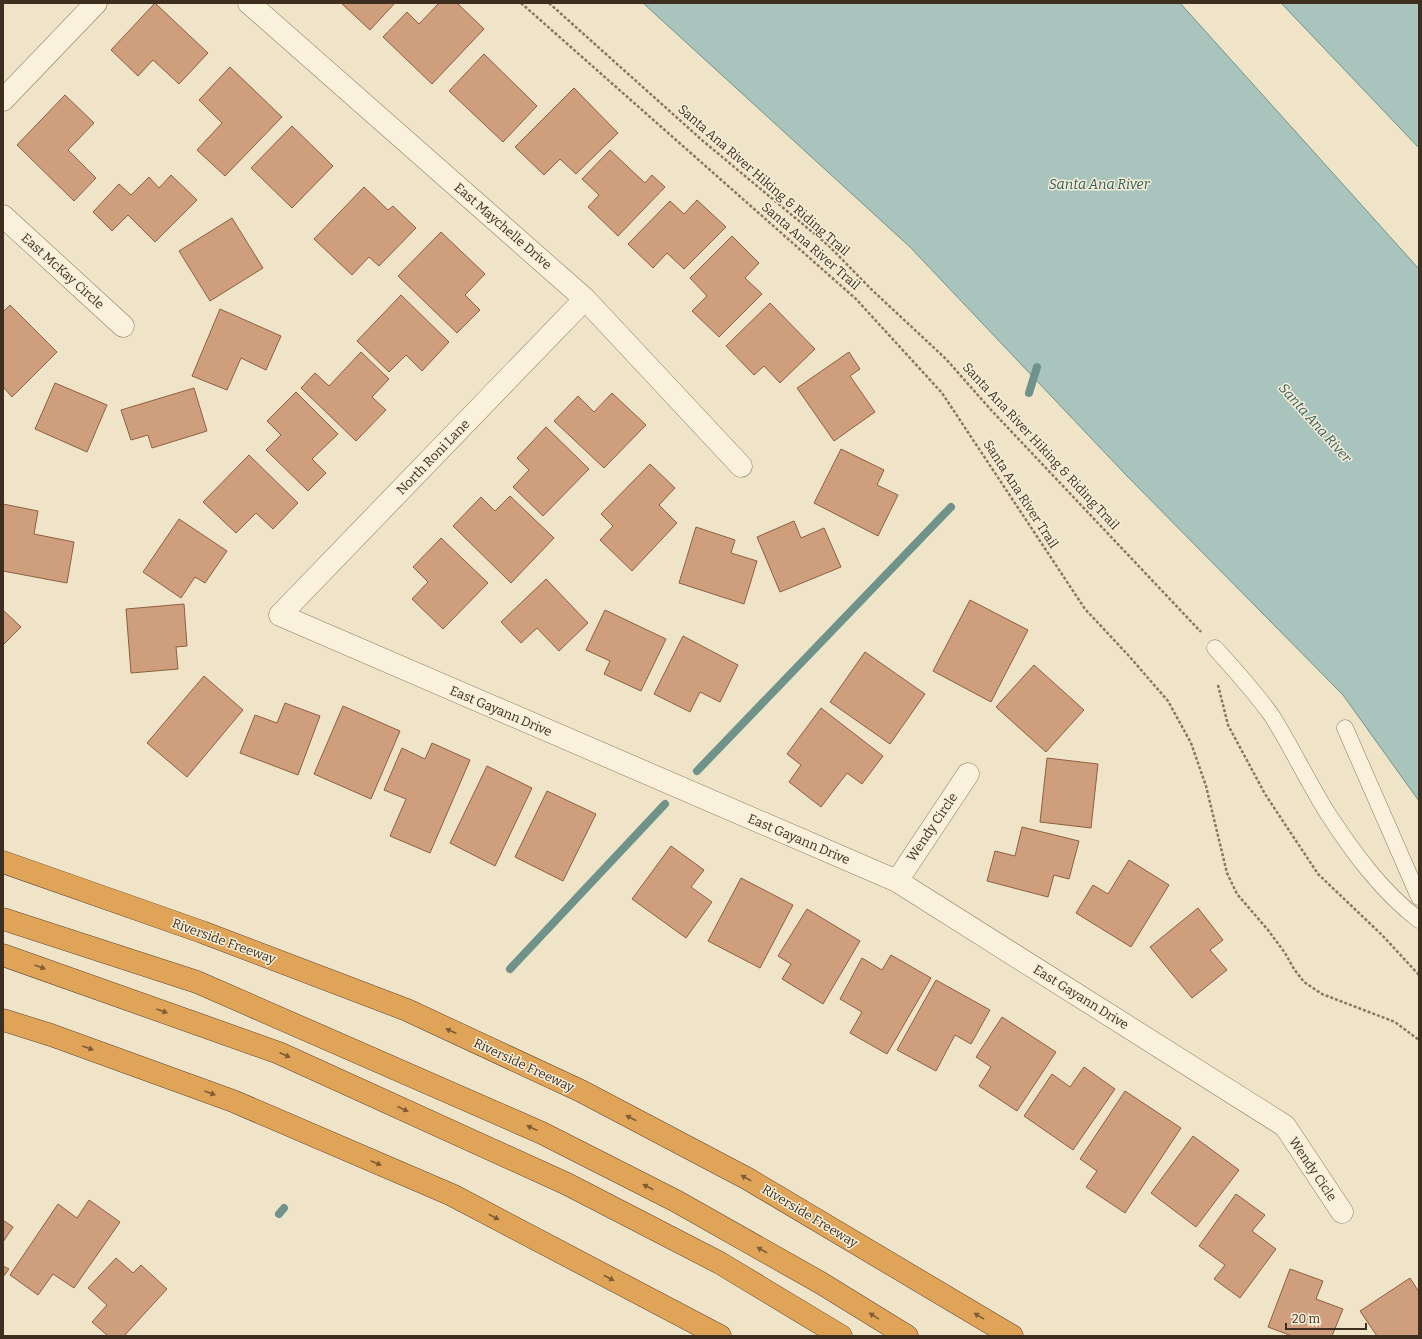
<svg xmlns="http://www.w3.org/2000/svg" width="1422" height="1339" font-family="Bitter,serif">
  <rect width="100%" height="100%" fill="#f0e4c8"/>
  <path fill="#a9c4bc" stroke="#6f938a" d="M 643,3 L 1180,3 L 1419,269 L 1419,801 L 1343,695 L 1126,475 L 910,247 Z
    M 1281,3 L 1419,3 L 1419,148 Z"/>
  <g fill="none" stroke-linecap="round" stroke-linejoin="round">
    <path stroke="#6f938a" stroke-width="8" d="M 1029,393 L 1037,367
      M 697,771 L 951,507
      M 510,969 L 665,804
      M 279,1214 L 284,1208"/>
  </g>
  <path fill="#cf9f7d" stroke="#8d5f41" d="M 155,3 L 208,53 L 179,84 L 153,60 L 138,76 L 111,50 Z
    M 341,3 L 395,3 L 370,30 Z
    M 439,3 L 457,3 L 484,29 L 432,84 L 383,37 L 407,12 L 419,24 Z
    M 484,54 L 537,106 L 503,142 L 449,91 Z
    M 230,67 L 282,117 L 225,176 L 197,150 L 222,123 L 199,100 Z
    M 574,88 L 618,133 L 576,174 L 560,159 L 544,175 L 515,147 Z
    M 65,95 L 94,123 L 68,150 L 96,178 L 74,201 L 17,145 Z
    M 292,126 L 333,166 L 292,208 L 251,168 Z
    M 610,150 L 645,183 L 652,175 L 665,187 L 618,236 L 588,207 L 599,195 L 582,179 Z
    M 171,175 L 197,200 L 155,242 L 128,215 L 112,231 L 93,212 L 119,184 L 131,195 L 149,177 L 159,188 Z
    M 364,187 L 388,210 L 393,206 L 416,228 L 379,266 L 369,257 L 352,275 L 314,239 Z
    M 697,200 L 726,227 L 684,269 L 667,253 L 653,268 L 628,244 L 670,201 L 684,214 Z
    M 232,218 L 263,268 L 210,301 L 179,251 Z
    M 441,232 L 485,274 L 465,295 L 480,310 L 457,333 L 398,276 Z
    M 732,236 L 759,263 L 745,278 L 762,294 L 719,337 L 692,311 L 707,296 L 690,278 Z
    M 401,295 L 449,342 L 422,371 L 406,355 L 389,372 L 357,341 Z
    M 770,303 L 815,349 L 780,383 L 764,366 L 754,375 L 726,346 Z
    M 10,305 L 57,352 L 12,397 L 4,388 L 3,389 L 3,312 Z
    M 220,309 L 281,336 L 266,370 L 241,358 L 227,390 L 192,376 Z
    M 361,352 L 389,379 L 372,397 L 386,410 L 356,441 L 301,388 L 315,373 L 329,386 Z
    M 849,352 L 860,369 L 850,376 L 875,412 L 834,441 L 797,388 Z
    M 55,383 L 107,405 L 87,452 L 35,429 Z
    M 194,388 L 207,431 L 152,448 L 148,435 L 131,440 L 121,410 Z
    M 296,392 L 338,434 L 312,459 L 326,473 L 308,491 L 266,450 L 281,435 L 267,421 Z
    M 612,393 L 646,425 L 604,468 L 554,421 L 578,396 L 594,412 Z
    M 546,427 L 589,469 L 543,516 L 513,487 L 529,470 L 517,458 Z
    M 841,449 L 884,470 L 877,485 L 898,495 L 878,536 L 814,503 Z
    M 249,455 L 298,503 L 273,529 L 256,513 L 236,533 L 203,502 Z
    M 650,464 L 675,488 L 659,505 L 677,523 L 632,571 L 600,540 L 613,526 L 601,514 Z
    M 510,496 L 554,538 L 511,583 L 453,526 L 481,497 L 495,511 Z
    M 3,504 L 38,511 L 34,534 L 74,542 L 67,583 L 3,571 Z
    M 179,519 L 227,551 L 205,583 L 195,577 L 181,598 L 143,572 Z
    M 794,521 L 801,538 L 824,528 L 841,567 L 780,592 L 757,537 Z
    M 696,527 L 735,540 L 731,553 L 757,561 L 744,604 L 679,583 Z
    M 441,538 L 488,583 L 443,629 L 412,599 L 428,582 L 413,567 Z
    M 546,579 L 588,623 L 559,651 L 537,628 L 521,643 L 501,622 Z
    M 970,600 L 1028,630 L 991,702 L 933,671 Z
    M 184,604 L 187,646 L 176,647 L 178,669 L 131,673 L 126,609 Z
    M 3,610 L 21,627 L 3,645 Z
    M 605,610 L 666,639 L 641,691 L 604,674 L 610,661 L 586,650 Z
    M 683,636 L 738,665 L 720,702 L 700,692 L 690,712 L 654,694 Z
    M 865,652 L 925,694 L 890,744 L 830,702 Z
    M 1034,665 L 1084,710 L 1046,752 L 996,707 Z
    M 204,676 L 243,710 L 187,777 L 147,743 Z
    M 285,703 L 320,716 L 298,775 L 240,753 L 255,715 L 277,723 Z
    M 343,706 L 400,731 L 371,799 L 314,774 Z
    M 821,708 L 883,756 L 862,784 L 847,773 L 821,807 L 789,782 L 801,765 L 787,754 Z
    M 432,743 L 470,760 L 430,853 L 390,836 L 406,799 L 384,790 L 402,748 L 425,759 Z
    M 1047,758 L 1098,764 L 1091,828 L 1040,822 Z
    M 487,766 L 532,788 L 495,866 L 450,843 Z
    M 547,791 L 596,814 L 563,881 L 515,857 Z
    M 1022,827 L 1079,841 L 1069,879 L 1054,875 L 1048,897 L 987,881 L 995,851 L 1015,856 Z
    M 671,846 L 704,870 L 691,887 L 712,902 L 686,938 L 632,899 Z
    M 1129,860 L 1169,885 L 1131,947 L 1076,913 L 1093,885 L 1108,894 Z
    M 741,878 L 793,905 L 760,968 L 708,941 Z
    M 1198,908 L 1223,940 L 1210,950 L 1227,970 L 1192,998 L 1150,947 Z
    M 807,909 L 860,941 L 823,1004 L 782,979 L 791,964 L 778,956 Z
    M 891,955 L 931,978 L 887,1054 L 850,1033 L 862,1012 L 840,999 L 862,958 L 882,970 Z
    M 936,980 L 990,1010 L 971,1044 L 955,1035 L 936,1071 L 897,1050 Z
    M 1002,1017 L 1056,1052 L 1017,1111 L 979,1086 L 991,1067 L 976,1057 Z
    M 1084,1067 L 1115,1089 L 1073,1150 L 1024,1116 L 1052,1074 L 1070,1087 Z
    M 1125,1091 L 1181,1128 L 1125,1213 L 1086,1187 L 1097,1171 L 1080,1159 Z
    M 1193,1136 L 1239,1170 L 1196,1227 L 1151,1193 Z
    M 1236,1194 L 1265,1215 L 1252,1231 L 1276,1249 L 1240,1298 L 1214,1279 L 1225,1265 L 1199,1246 Z
    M 89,1200 L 120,1222 L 74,1288 L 53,1274 L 38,1295 L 10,1275 L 58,1204 L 77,1218 Z
    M 3,1220 L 13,1227 L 3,1242 Z
    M 116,1258 L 133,1273 L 141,1265 L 167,1289 L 124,1336 L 108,1336 L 92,1322 L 107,1305 L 88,1288 Z
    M 3,1266 L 9,1269 L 3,1277 Z
    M 1290,1269 L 1323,1281 L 1316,1299 L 1343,1309 L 1332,1336 L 1292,1336 L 1268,1327 Z
    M 1410,1278 L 1419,1292 L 1419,1336 L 1377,1336 L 1360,1311 Z"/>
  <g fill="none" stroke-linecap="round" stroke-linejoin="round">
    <defs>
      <path id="lane" d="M 1215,648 C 1235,670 1255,692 1272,716 C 1292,748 1308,782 1328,814 C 1353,852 1382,892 1419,920
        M 1345,728 L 1419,897"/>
      <path id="street" d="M 249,3 L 585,299 L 741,466
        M 3,100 L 96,3
        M 3,216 L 123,326
        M 585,299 L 280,615 L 897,881 L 1285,1126 L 1342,1212
        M 897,881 L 968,774"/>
      <path id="highway" d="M 3,862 L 202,932 L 407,1010 L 581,1091 L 748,1179 L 1012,1336
        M 3,919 L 197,982 L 542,1133 L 676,1201 L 821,1283 L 907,1336
        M 3,955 L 279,1053 L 567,1184 L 720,1263 L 841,1336
        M 3,1020 L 51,1035 L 233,1101 L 452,1195 L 720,1336"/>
    </defs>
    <use href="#lane" stroke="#8d765c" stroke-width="17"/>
    <use href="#street" stroke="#8d765c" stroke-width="23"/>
    <use href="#highway" stroke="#5b4430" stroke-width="23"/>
    <path stroke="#8d765c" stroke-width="2.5" stroke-dasharray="3 2" stroke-linecap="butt" d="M 521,3 L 856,299 L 942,393 L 1085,609 L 1129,656 L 1168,701 L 1191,743 L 1206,786 L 1227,873 L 1237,894 L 1268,930 L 1285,953 L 1294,969 L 1304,982 L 1322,994 L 1395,1022 L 1419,1040
      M 549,3 L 703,141 L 829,246 L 871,289 L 946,359 L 992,411 L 1201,632
      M 1218,685 L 1228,725 L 1265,794 L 1318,874 L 1382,935 L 1419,975"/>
    <use href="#lane" stroke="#faf1dc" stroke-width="16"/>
    <use href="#street" stroke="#faf1dc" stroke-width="22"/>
    <use href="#highway" stroke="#e0a458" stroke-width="22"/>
  </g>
  <defs><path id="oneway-solid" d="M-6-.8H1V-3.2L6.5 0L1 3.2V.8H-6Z"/></defs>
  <g fill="#7e5d36">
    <use href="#oneway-solid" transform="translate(40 967) rotate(20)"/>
    <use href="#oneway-solid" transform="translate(162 1011) rotate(20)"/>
    <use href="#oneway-solid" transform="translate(451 1031) rotate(-155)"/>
    <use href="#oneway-solid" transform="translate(88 1048) rotate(20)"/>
    <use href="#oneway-solid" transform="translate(285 1055) rotate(24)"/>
    <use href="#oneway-solid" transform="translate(210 1093) rotate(20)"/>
    <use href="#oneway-solid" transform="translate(403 1109) rotate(25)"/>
    <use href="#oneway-solid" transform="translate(631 1118) rotate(-152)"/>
    <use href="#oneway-solid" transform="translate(532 1128) rotate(-156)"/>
    <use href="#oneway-solid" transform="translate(376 1163) rotate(23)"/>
    <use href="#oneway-solid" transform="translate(746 1178) rotate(-151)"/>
    <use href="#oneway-solid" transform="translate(648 1187) rotate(-153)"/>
    <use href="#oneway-solid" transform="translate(494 1217) rotate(28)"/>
    <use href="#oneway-solid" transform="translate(762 1250) rotate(-151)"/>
    <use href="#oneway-solid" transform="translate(609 1278) rotate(28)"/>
    <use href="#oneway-solid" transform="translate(874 1316) rotate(-148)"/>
    <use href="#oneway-solid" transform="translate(979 1316) rotate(-149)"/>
  </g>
  <g text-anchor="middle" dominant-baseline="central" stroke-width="3" stroke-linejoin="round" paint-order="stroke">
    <g font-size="13" fill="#3d2e20" stroke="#f7eed8">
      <text transform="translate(764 180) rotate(41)">Santa Ana River Hiking &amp; Riding Trail</text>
      <text transform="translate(503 226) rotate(41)">East Maychelle Drive</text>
      <text transform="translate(811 246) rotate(41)">Santa Ana River Trail</text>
      <text transform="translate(63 271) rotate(42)">East McKay Circle</text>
      <text transform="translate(1041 446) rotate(47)">Santa Ana River Hiking &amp; Riding Trail</text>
      <text transform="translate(433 457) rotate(-46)">North Roni Lane</text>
      <text transform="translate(1021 494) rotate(57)">Santa Ana River Trail</text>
      <text transform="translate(501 711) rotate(23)">East Gayann Drive</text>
      <text transform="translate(932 827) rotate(-56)">Wendy Circle</text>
      <text transform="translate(799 839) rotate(23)">East Gayann Drive</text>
      <text transform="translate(224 941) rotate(20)">Riverside Freeway</text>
      <text transform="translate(1081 997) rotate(32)">East Gayann Drive</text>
      <text transform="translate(524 1065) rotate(25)">Riverside Freeway</text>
      <text transform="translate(1313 1169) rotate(56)">Wendy Cicle</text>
      <text transform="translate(810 1216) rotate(31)">Riverside Freeway</text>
    </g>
    <g font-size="14" font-style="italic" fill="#2f5d5a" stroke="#f7eed8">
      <text x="1099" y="184">Santa Ana River</text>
      <text transform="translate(1315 423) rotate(48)">Santa Ana River</text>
    </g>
  </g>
  <rect width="1422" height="1339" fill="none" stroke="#3d2e20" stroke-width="8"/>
  <path d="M1286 1323v6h80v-6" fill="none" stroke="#3d2e20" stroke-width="2"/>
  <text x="1292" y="1323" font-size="12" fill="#3d2e20" stroke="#f7eed8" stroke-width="3" paint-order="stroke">20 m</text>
</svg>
